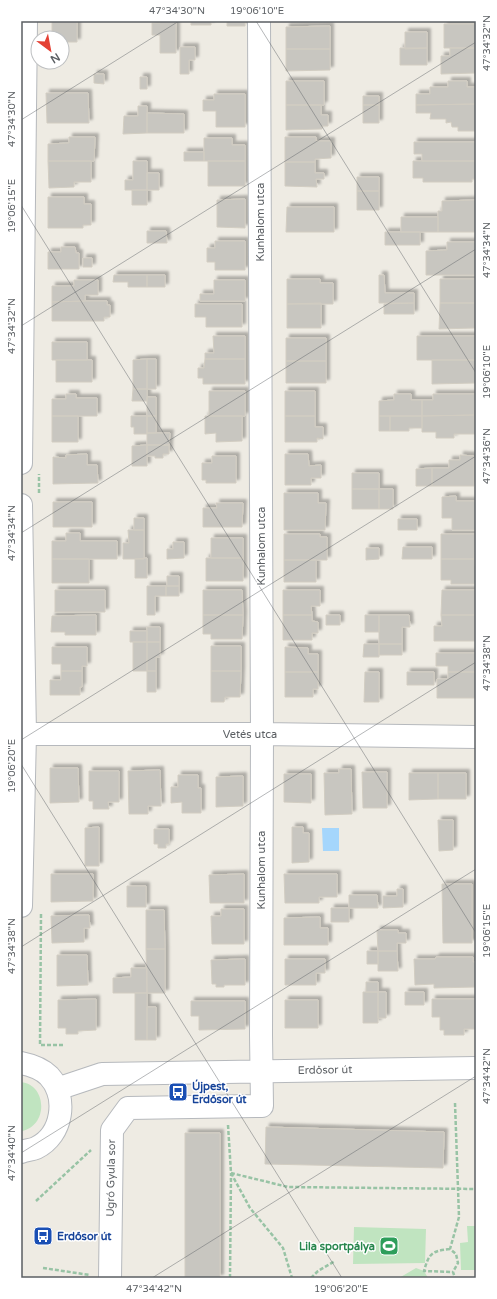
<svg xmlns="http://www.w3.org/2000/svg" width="497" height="1299" font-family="'Varela Round',sans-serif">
  <defs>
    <filter id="shadow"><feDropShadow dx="3.5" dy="-3.5" stdDeviation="1" flood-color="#0004"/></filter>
  </defs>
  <rect width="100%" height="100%" fill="#eeebe3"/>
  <path fill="#c0e4c0" d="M 21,1082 C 48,1085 48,1127 21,1131 Z
    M 467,1226 L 476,1226 L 476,1270 L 461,1270 L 460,1243 L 468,1242 Z
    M 354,1227 L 426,1229 L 425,1263 L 353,1264 Z
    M 416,1268 L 424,1271 L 428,1278 L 399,1278 Z"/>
  <path fill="#a5d6fc" d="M 322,828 L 339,828 L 339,851 L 323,851 Z"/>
  <path fill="#c8c6c0" stroke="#d2cdc2" filter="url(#shadow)" d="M 52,21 L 77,21 L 77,42 L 62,42 L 62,38 L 52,38 Z
    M 160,21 L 176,21 L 176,53 L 160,53 L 160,35 L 152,35 L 152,23 L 160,23 Z
    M 191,21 L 211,21 L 211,25 L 191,25 Z
    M 227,21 L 245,21 L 245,26 L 227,26 Z
    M 444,24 L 476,24 L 476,48 L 444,48 Z
    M 330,26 L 330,49 L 286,49 L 286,27 Z
    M 405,32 L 427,32 L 427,48 L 405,49 Z
    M 180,47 L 195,47 L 195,60 L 189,60 L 189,74 L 180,74 Z
    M 400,48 L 427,48 L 427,65 L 400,65 Z
    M 450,48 L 476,48 L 476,73 L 441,74 L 441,56 L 450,56 Z
    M 286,49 L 330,49 L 330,70 L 286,71 Z
    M 94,74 L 104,74 L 104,84 L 94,83 Z
    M 140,77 L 147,77 L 147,89 L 140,89 Z
    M 286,81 L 324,81 L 324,105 L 286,105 Z
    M 448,81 L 467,81 L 467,87 L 476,87 L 476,104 L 416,105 L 416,94 L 430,94 L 430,87 L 448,87 Z
    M 46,93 L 88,93 L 89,123 L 47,123 Z
    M 214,94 L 245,94 L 245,127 L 216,127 L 216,111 L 203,111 L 203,100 L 214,100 Z
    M 363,96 L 379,96 L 379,105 L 363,105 Z
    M 476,104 L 476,131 L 458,131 L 458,127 L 452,127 L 451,122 L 446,123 L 446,119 L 430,119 L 431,113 L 416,113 L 416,105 Z
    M 286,105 L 321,105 L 321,115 L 328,115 L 328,126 L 322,126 L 322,129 L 286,130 Z
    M 363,105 L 379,105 L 379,123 L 363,123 Z
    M 138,106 L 147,106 L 147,133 L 123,134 L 124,116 L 138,116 Z
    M 147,113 L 184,114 L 184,133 L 147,133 Z
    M 69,137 L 95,137 L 94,161 L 48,161 L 48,144 L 69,143 Z
    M 285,137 L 316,137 L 316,141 L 331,141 L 331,158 L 315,159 L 315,162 L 285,162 Z
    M 204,138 L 232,138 L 232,145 L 245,145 L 245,161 L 204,161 Z
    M 414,142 L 476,142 L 476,161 L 422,161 L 422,154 L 414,154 Z
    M 184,152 L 204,152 L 204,161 L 184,161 Z
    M 48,161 L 91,161 L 91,182 L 74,182 L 74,187 L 49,188 Z
    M 133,161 L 147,161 L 147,190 L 125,190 L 125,180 L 133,180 Z
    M 208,161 L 245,161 L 245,186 L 208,186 Z
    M 413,161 L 476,161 L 476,179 L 472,179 L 472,182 L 423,182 L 423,178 L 413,178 Z
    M 285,162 L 315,162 L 315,173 L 324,173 L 324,179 L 316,179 L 317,187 L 285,186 Z
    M 147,173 L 159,173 L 159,190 L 147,190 Z
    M 357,177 L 379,177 L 379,191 L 357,191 Z
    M 132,190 L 147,190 L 147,205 L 132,205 Z
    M 357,191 L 379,191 L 379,210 L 357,210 Z
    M 48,197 L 84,197 L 84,204 L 91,204 L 91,225 L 83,225 L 83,228 L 48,228 Z
    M 245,199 L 245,228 L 217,227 L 217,200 Z
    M 476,200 L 476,232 L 438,232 L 438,211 L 442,211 L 442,201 Z
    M 287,207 L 334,207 L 334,232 L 286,232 Z
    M 401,217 L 438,217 L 438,232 L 401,232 Z
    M 147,231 L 166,231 L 167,243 L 147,243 Z
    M 385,232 L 420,232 L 420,245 L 385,245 Z
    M 215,241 L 245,241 L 245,270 L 215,270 L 215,262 L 207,262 L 207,248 L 215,248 Z
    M 447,242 L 476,242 L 476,275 L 426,275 L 426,251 L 447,250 Z
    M 61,247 L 75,247 L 76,253 L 79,253 L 79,269 L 48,269 L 48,252 L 61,252 Z
    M 83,258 L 92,258 L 92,267 L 83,267 Z
    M 114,275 L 147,275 L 147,287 L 128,287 L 128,282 L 113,282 Z
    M 147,275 L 165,275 L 165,287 L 147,287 Z
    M 379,275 L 384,275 L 385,293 L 414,293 L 414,303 L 379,303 Z
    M 287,279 L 320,279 L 320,283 L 333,283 L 333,304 L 287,304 Z
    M 440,279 L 475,279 L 475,303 L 440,303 Z
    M 74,280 L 98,280 L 98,295 L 85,295 L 85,301 L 52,302 L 52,286 L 74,286 Z
    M 214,280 L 245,280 L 245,301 L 200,301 L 200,294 L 214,294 Z
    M 85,301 L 107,301 L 107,305 L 110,305 L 110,317 L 104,317 L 104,321 L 52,321 L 52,302 Z
    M 321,303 L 321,328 L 287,328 L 287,304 Z
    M 414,303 L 414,314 L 384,314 L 384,304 Z
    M 440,303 L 475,303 L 475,328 L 439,329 Z
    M 195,304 L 242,304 L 242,327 L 206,327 L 206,317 L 195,317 Z
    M 213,336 L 245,336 L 245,359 L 205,359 L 205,353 L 214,353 Z
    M 417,336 L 476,336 L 476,360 L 417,360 Z
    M 286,338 L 326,338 L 326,361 L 286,361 Z
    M 52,342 L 87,342 L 87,360 L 52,360 Z
    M 147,359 L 156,359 L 156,389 L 147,389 Z
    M 147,359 L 147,389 L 133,389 L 133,360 Z
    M 205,359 L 245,359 L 245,384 L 203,384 L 203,378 L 198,378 L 198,368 L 204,368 Z
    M 56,360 L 92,360 L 92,382 L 56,382 Z
    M 432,360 L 476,360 L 476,383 L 432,384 Z
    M 286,361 L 326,361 L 326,383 L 286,383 Z
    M 133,389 L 147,389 L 147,401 L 132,401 Z
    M 209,391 L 245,391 L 245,416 L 209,416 Z
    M 285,391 L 315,391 L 315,416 L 285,416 Z
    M 66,394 L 76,394 L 76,398 L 97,398 L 97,416 L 52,416 L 52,399 L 66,399 Z
    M 394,394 L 411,394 L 411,400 L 422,400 L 422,416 L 379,416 L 379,401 L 394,400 Z
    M 433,394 L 475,394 L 474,415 L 422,416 L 422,400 L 433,400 Z
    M 147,397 L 156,397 L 156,416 L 147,416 Z
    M 474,415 L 475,434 L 454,434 L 454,438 L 436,438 L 436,432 L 422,432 L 422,416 Z
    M 52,416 L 78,416 L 78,442 L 52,442 Z
    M 131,416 L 147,416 L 147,434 L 134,434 L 134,427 L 131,427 Z
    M 147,416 L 156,416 L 156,433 L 147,433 Z
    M 205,416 L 242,416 L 242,441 L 216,442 L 216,433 L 205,434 Z
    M 285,416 L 315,416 L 315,427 L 323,427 L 323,439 L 317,438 L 317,442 L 285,442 Z
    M 379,416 L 390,416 L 390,431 L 379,431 Z
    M 390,416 L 422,416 L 422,428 L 409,428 L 409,431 L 390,431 Z
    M 147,433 L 170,433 L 169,445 L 147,445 Z
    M 147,445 L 147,466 L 132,466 L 132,446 Z
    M 147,445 L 169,445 L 169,454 L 163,454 L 163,458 L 155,458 L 155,456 L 147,456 Z
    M 87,454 L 87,465 L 97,465 L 98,483 L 53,484 L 53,457 L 66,458 L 66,455 Z
    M 285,454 L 308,454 L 309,466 L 321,465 L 321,478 L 311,478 L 311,485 L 285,485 Z
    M 460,455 L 474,456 L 474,486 L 432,486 L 432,468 L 449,468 L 449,460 L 460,460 Z
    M 212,456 L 236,456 L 236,483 L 206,483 L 206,480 L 202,480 L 202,463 L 212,463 Z
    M 432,468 L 432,486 L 416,486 L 416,469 Z
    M 352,473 L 379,473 L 379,489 L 352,489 Z
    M 352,489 L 379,489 L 379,509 L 352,509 Z
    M 379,489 L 393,489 L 393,509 L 379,509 Z
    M 284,493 L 318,493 L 318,503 L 326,503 L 325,530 L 284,530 Z
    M 456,496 L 456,501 L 476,501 L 476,530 L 452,530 L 452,518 L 442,518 L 442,497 Z
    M 53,502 L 92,502 L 92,527 L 53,527 Z
    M 216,503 L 243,503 L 242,527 L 203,527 L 203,508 L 217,508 Z
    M 134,518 L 144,518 L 144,530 L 134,530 Z
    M 398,519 L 417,519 L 417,530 L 398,530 Z
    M 128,530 L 144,530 L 144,559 L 123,559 L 123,543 L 129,543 Z
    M 66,533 L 80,533 L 80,541 L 117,541 L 117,559 L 52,559 L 52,541 L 66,541 Z
    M 284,534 L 320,534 L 320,537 L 327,537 L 327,560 L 284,560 Z
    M 441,534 L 475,534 L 474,559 L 441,559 Z
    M 211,538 L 243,538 L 243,558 L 211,558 Z
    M 173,542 L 184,542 L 184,558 L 167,559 L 167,549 L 173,549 Z
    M 403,547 L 432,547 L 432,559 L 402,559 Z
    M 366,548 L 379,548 L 379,559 L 366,560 Z
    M 147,558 L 147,578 L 135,578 L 135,559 Z
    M 206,558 L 243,558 L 243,581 L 206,581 Z
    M 52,559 L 89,559 L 89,583 L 52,583 Z
    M 441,559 L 474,559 L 475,566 L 476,566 L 476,584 L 451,584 L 451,580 L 441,580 Z
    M 284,560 L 316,560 L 316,582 L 284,582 Z
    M 167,576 L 179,576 L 179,586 L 167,586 Z
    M 147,586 L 166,586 L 166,596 L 155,596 L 155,615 L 147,615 Z
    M 166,586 L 179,586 L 179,596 L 166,596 Z
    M 55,590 L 105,590 L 105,612 L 55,612 Z
    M 203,590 L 242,590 L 243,615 L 203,615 Z
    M 283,590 L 320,590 L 320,606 L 311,606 L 312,615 L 283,615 Z
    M 442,590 L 475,590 L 475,615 L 441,615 Z
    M 96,615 L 96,635 L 65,635 L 65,632 L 51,632 L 52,616 Z
    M 203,615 L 243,615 L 242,639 L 211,639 L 211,634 L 203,634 Z
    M 283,615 L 312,615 L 312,621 L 318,622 L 318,633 L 312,633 L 312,640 L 283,640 Z
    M 326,615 L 340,615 L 340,625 L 326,625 Z
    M 365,615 L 379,615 L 379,632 L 365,632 Z
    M 379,615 L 409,615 L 410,627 L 402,627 L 402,644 L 379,644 Z
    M 441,615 L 475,615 L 475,641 L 434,641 L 434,626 L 442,626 Z
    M 147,627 L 160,627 L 160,642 L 147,642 Z
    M 130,631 L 147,631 L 147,642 L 130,642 Z
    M 133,642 L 147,642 L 147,671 L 133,671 Z
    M 147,642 L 160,642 L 160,657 L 156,657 L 156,671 L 147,671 Z
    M 364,644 L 379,644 L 379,657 L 363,657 Z
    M 379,644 L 402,644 L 402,655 L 379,655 Z
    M 211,646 L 241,646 L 241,671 L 211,671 Z
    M 52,647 L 87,647 L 87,666 L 82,666 L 82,671 L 61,671 L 61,664 L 52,664 Z
    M 285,647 L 308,648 L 308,654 L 318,654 L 318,672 L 285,672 Z
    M 436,653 L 476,653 L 476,672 L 448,672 L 448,666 L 436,666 Z
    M 61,671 L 82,671 L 82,687 L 80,687 L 80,695 L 50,695 L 50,680 L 61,680 Z
    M 147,671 L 156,671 L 156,692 L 147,692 Z
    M 211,671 L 241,671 L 240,697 L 225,697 L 224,702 L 211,702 Z
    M 285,672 L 318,672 L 318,689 L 313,689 L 313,697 L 285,697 Z
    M 365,672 L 379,672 L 379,702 L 364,702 Z
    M 407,672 L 434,672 L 434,685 L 407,685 Z
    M 448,672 L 476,672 L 476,698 L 437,698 L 437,679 L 448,679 Z
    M 50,768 L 78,768 L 79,802 L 50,803 Z
    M 339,769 L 351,769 L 352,814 L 325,815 L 324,773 L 339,773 Z
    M 160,770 L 161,806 L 148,806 L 148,814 L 129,814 L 128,771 Z
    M 89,771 L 119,771 L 119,802 L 108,802 L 109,809 L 93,809 L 93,801 L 89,801 Z
    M 362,772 L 387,772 L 387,808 L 363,808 Z
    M 409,773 L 438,773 L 438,799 L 409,800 Z
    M 438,773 L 466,773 L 466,799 L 438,799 Z
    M 284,774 L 311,774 L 311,803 L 284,802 Z
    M 178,775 L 198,775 L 198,788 L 201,788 L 201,813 L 182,813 L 182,802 L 171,803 L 171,787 L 178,787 Z
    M 243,776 L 243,806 L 216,807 L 216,777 Z
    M 438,820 L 453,820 L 453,850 L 439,851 Z
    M 99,827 L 99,866 L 85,866 L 85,828 Z
    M 292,827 L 303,827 L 303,833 L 309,833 L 309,862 L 292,863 Z
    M 154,829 L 169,829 L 169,844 L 166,844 L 166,848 L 158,848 L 158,844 L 154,844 Z
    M 51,874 L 93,874 L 93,901 L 51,902 Z
    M 244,874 L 244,903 L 210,903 L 209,875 Z
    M 284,874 L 337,874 L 337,897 L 319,897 L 319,903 L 285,903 Z
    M 442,884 L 472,884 L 472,943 L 443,943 Z
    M 127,886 L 146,886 L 146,907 L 127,907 Z
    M 397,889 L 403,889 L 403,907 L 383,908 L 383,896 L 397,896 Z
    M 349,895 L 377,895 L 378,908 L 349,908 Z
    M 331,908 L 349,908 L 349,922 L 331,922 Z
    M 221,909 L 244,909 L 244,944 L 212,944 L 211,916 L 221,916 Z
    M 146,910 L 164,910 L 165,949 L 146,949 Z
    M 89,915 L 90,928 L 84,928 L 84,942 L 52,943 L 51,916 Z
    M 320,917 L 320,928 L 328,928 L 328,945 L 284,945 L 284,918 Z
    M 377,930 L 398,930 L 398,933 L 406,933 L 406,943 L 397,943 L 397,951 L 378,951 Z
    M 146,949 L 165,949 L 165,993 L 147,993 Z
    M 367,951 L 378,951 L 378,964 L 367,964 Z
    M 378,951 L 397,951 L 398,971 L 378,971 Z
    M 57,955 L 87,955 L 88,985 L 57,986 Z
    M 436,957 L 473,957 L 473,962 L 476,962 L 476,987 L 434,988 L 434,984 L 415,985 L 414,959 L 435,959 Z
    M 245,959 L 245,985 L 224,985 L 224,987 L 216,987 L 216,984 L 212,984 L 211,960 Z
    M 285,959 L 325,959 L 325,973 L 316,973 L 316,985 L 285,985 Z
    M 131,968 L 147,968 L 147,993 L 113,993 L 113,978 L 131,977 Z
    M 366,982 L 378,982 L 378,992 L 366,992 Z
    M 363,992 L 378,992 L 378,1023 L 363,1023 Z
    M 378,992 L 386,992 L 386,1018 L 378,1018 Z
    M 405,992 L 424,992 L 424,1005 L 405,1005 Z
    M 135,993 L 147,993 L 147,1040 L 135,1040 Z
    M 96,999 L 96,1030 L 78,1031 L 78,1034 L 66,1034 L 66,1028 L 58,1028 L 58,1000 Z
    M 432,999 L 475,999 L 475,1029 L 464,1029 L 464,1035 L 444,1035 L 444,1030 L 440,1030 L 440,1017 L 432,1017 Z
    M 285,1000 L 318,1000 L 318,1028 L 285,1028 Z
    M 191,1001 L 245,1001 L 245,1029 L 199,1030 L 199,1016 L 191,1016 Z
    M 147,1007 L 156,1007 L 156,1040 L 147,1040 Z
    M 266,1127 L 444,1132 L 443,1168 L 265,1164 Z
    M 185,1133 L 220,1133 L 220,1278 L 185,1278 Z"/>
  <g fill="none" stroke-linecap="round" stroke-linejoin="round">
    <defs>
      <path id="minor" d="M 21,463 L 26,21
        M 21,505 L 25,734 L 21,906
        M 25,734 L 262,734 L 476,737
        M 21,1063 C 31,1065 41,1068 49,1076 C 68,1097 63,1135 36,1148 C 32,1150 26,1150 21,1152
        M 57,1089 L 102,1074 L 476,1068
        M 110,1278 L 112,1130 L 128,1108 L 262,1106 L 261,1035 L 262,734 L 259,21"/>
    </defs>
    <use href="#minor" stroke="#b6b9bd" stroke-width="24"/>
    <path stroke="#98c3a5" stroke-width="2.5" stroke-dasharray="4 2" stroke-linecap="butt" d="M 39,493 L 39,474
      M 41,914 L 40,1045 L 63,1045
      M 455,1103 L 459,1217 L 450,1249 L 456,1254 L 458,1263 L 453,1272 L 455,1278
      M 228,1125 L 231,1173 L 288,1187 L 476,1189
      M 231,1173 L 250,1208 L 283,1248 L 292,1278
      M 36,1201 L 91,1150
      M 450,1249 C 432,1251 429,1253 424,1271 L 453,1272
      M 43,1268 L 90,1275
      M 230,1278 L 231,1173
      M 311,1278 L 318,1271 L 335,1261"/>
    <use href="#minor" stroke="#fff" stroke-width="22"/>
  </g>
  <path fill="none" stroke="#5b5f63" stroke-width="1" stroke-opacity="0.45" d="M 256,21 L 476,373M 21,120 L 179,21M 21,205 L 476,933M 21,326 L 476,42M 21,533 L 476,249M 21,740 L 476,456M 21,764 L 342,1278M 21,947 L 476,662M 21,1153 L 476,869M 152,1278 L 476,1076"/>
  <defs>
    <symbol id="bus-square" viewBox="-11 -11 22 22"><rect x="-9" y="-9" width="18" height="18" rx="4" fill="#1a4fb4" stroke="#fff"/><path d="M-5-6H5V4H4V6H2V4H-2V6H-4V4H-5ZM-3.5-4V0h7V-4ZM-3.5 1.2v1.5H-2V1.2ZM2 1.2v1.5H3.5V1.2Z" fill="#fff"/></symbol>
    <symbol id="stadium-square" viewBox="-11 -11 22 22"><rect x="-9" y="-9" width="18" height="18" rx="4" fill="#2e9e5b" stroke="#fff"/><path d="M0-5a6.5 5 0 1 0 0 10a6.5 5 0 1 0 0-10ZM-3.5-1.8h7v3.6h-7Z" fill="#fff"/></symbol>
  </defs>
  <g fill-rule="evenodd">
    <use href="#bus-square" x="167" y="1081" width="22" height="22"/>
    <use href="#bus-square" x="32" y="1225" width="22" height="22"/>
    <use href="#stadium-square" x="378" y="1235" width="22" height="22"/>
  </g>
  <g text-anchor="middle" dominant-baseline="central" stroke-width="3" stroke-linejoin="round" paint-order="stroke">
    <g font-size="11" fill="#5b5f63" stroke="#fff">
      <text transform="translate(260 222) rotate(-90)">Kunhalom utca</text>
      <text transform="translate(261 546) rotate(-90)">Kunhalom utca</text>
      <text x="250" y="734">Vetés utca</text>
      <text transform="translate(261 870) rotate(-90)">Kunhalom utca</text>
      <text transform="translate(325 1070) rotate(-1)">Erdősor út</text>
      <text transform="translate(111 1178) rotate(-89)">Ugró Gyula sor</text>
    </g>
    <g font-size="11" font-weight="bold" fill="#164399" stroke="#fff" text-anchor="start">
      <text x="192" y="1086">Újpest,<tspan x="192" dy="13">Erdősor út</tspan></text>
      <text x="57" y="1236">Erdősor út</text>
    </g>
    <g font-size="11" font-weight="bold" fill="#27864d" stroke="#fff" text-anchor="end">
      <text x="375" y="1246">Lila sportpálya</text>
    </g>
  </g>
  <rect width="497" height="1299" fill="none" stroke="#ffffff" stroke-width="44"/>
  <g transform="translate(50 50) rotate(148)"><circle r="19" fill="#ffffff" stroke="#bdbfc1"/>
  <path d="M0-3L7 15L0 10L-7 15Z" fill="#e44033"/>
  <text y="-6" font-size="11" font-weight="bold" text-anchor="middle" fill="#5b5f63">N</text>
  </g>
  <rect x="22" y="22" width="453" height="1255" fill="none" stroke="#5b5f63" stroke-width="1.5"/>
  <g font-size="10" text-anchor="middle" fill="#5b5f63">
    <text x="177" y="14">47°34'30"N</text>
    <text x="257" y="14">19°06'10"E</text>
    <text transform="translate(486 43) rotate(-90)" y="4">47°34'32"N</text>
    <text transform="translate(11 119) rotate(-90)" y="4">47°34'30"N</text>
    <text transform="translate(11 206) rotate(-90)" y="4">19°06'15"E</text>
    <text transform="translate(486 250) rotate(-90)" y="4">47°34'34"N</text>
    <text transform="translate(11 326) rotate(-90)" y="4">47°34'32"N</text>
    <text transform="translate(486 372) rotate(-90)" y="4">19°06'10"E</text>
    <text transform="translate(486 456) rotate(-90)" y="4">47°34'36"N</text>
    <text transform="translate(11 533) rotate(-90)" y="4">47°34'34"N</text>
    <text transform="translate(486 663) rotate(-90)" y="4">47°34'38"N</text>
    <text transform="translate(11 766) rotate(-90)" y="4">19°06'20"E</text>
    <text transform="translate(486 931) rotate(-90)" y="4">19°06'15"E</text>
    <text transform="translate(11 946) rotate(-90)" y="4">47°34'38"N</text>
    <text transform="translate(486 1076) rotate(-90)" y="4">47°34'42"N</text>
    <text transform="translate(11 1153) rotate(-90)" y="4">47°34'40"N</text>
    <text x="154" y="1292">47°34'42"N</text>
    <text x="341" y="1292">19°06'20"E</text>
  </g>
</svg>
